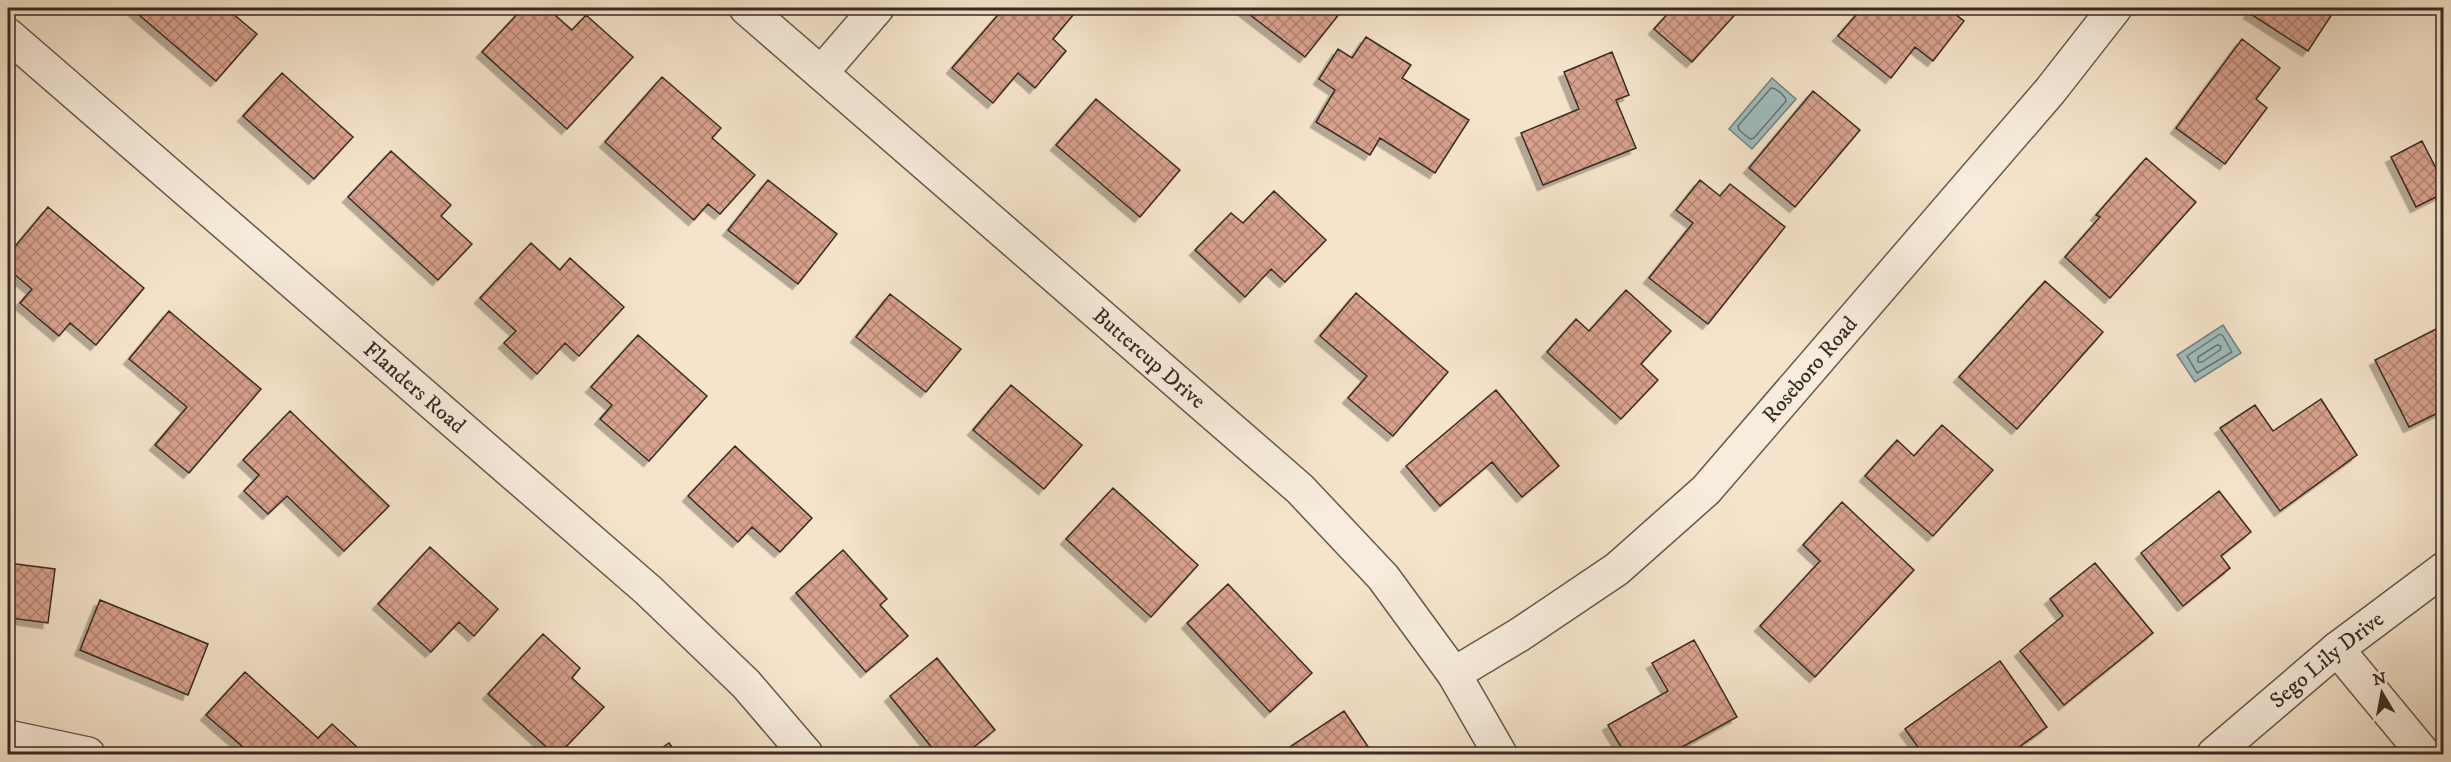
<svg xmlns="http://www.w3.org/2000/svg" width="2451" height="762" font-family="'IM FELL DW Pica',serif">
  <defs>
    <pattern id="building-cross-hatch" width="8" height="8" patternUnits="userSpaceOnUse" patternTransform="scale(1.5)"><rect width="8" height="8" fill="#d8a18d"/><path d="M0 0l8 8M0 8l8-8" fill="none" stroke="#b08373"/></pattern>
    <filter id="shadow"><feDropShadow dx="-5.5" dy="5.5" stdDeviation="0" flood-color="#0004"/></filter>
  </defs>
  <rect width="100%" height="100%" fill="#f5e4cb"/>
  <filter id="stains"><feTurbulence type="fractalNoise" baseFrequency=".00333" numOctaves="4"/><feColorMatrix values="0 0 0 0 .2 0 0 0 0 .09 0 0 0 0 .02 0 0 0 .5 -.17"/></filter>
  <radialGradient id="worn" r=".72"><stop offset=".6" stop-color="#630" stop-opacity="0"/><stop offset="1" stop-color="#630" stop-opacity=".3"/></radialGradient>
  <path fill="#9ebdbe" stroke="#758280" stroke-width="1.5" d="M 1772,78 L 1796,99 L 1752,149 L 1729,129 Z
    M 2223,325 L 2241,353 L 2195,382 L 2177,355 Z"/>
  <g fill="none" stroke-linecap="round" stroke-linejoin="round">
    <path stroke="#6a7470" stroke-width="1.5" d="M 1771,88 C 1776,88 1786,96 1786,101 L 1754,138 L 1750,139 L 1739,130 L 1738,126 Z
      M 2220,334 L 2223,336 L 2232,352 L 2197,373 L 2187,356 Z
      M 2217,345 L 2221,346 L 2220,350 L 2202,362 L 2198,362 L 2198,357 Z"/>
  </g>
  <path fill="url(#building-cross-hatch)" stroke="#372a23" stroke-width="1.5" filter="url(#shadow)" d="M 131,8 L 226,8 L 257,34 L 216,81 Z
    M 523,8 L 547,8 L 572,30 L 586,15 L 633,57 L 567,129 L 482,52 Z
    M 1004,8 L 1079,8 L 1053,39 L 1066,51 L 1035,88 L 1018,73 L 993,103 L 952,68 Z
    M 1241,8 L 1344,8 L 1305,57 Z
    M 1673,8 L 1741,8 L 1692,62 L 1654,29 Z
    M 1862,8 L 1947,8 L 1964,21 L 1933,61 L 1915,47 L 1891,78 L 1838,36 Z
    M 2252,8 L 2336,8 L 2308,51 L 2249,13 Z
    M 1366,37 L 1411,65 L 1402,78 L 1469,120 L 1435,173 L 1380,138 L 1370,155 L 1316,122 L 1335,90 L 1319,79 L 1338,49 L 1352,58 Z
    M 2242,39 L 2280,68 L 2256,99 L 2267,108 L 2225,164 L 2176,128 Z
    M 1612,52 L 1629,95 L 1616,100 L 1636,148 L 1543,185 L 1521,133 L 1579,109 L 1564,72 Z
    M 282,73 L 353,137 L 314,179 L 243,116 Z
    M 662,77 L 721,128 L 712,138 L 755,175 L 720,214 L 708,204 L 694,220 L 605,142 Z
    M 1813,91 L 1860,130 L 1795,207 L 1749,168 Z
    M 1096,99 L 1180,170 L 1140,217 L 1056,145 Z
    M 2422,141 L 2444,184 L 2444,193 L 2416,207 L 2391,157 Z
    M 391,151 L 451,205 L 441,216 L 472,244 L 438,280 L 348,197 Z
    M 2146,158 L 2196,202 L 2110,298 L 2065,257 L 2100,217 L 2096,215 Z
    M 768,180 L 837,234 L 798,284 L 728,230 Z
    M 1700,180 L 1720,196 L 1730,184 L 1785,227 L 1708,324 L 1649,278 L 1693,223 L 1676,210 Z
    M 1274,191 L 1326,240 L 1285,282 L 1271,269 L 1245,297 L 1195,250 L 1231,213 L 1243,223 Z
    M 48,207 L 144,288 L 96,345 L 70,323 L 59,336 L 20,303 L 32,289 L 8,269 L 8,255 Z
    M 531,243 L 560,270 L 570,258 L 624,307 L 579,356 L 565,343 L 537,374 L 504,343 L 516,331 L 480,298 Z
    M 2045,281 L 2103,332 L 2017,429 L 1959,377 Z
    M 1626,290 L 1671,331 L 1641,364 L 1658,380 L 1621,419 L 1547,352 L 1576,319 L 1589,331 Z
    M 1356,293 L 1448,372 L 1393,436 L 1348,398 L 1367,376 L 1320,336 Z
    M 890,294 L 961,349 L 926,392 L 856,337 Z
    M 169,311 L 261,389 L 189,473 L 155,445 L 187,407 L 129,359 Z
    M 2444,325 L 2444,410 L 2409,427 L 2375,360 Z
    M 638,335 L 707,396 L 649,461 L 600,419 L 612,405 L 591,387 Z
    M 1011,385 L 1082,445 L 1044,489 L 973,430 Z
    M 1496,390 L 1559,466 L 1522,497 L 1492,462 L 1440,506 L 1406,466 Z
    M 2321,399 L 2357,455 L 2280,511 L 2220,428 L 2255,405 L 2273,431 Z
    M 290,411 L 389,506 L 344,551 L 287,496 L 268,514 L 244,491 L 259,475 L 243,460 Z
    M 1942,425 L 1993,470 L 1933,536 L 1865,476 L 1897,440 L 1914,456 Z
    M 735,446 L 812,518 L 780,552 L 752,527 L 738,542 L 688,496 Z
    M 1113,488 L 1198,565 L 1151,617 L 1066,539 Z
    M 2219,491 L 2251,532 L 2221,556 L 2230,568 L 2183,606 L 2141,553 Z
    M 1842,502 L 1914,570 L 1815,677 L 1760,626 L 1820,561 L 1803,545 Z
    M 430,547 L 498,609 L 474,636 L 459,622 L 431,652 L 378,604 Z
    M 843,550 L 887,599 L 880,605 L 908,636 L 866,672 L 796,593 Z
    M 8,563 L 55,569 L 48,623 L 11,618 L 8,643 Z
    M 2095,563 L 2153,633 L 2064,705 L 2020,651 L 2063,616 L 2050,599 Z
    M 1228,584 L 1312,673 L 1270,712 L 1187,623 Z
    M 100,600 L 208,644 L 188,695 L 80,650 Z
    M 543,634 L 580,668 L 572,678 L 604,707 L 559,754 L 554,754 L 488,694 Z
    M 1694,640 L 1737,717 L 1669,754 L 1625,754 L 1608,725 L 1668,691 L 1652,663 Z
    M 937,658 L 995,730 L 965,754 L 937,754 L 890,696 Z
    M 2000,661 L 2047,727 L 2009,754 L 1923,754 L 1905,729 Z
    M 245,672 L 318,738 L 332,724 L 356,746 L 349,754 L 251,754 L 206,715 Z
    M 1344,711 L 1373,754 L 1284,754 L 1282,752 Z
    M 669,743 L 677,754 L 653,754 Z"/>
  <g fill="none" stroke-linecap="round" stroke-linejoin="round">
    <defs>
      <g id="minor">
        <path id="s1" d="M 746,8 L 1300,489 L 1383,577 L 1454,674 L 1500,754"/>
        <path id="s2" d="M 8,35 L 648,590 L 746,684 L 806,754"/>
        <path d="M 821,73 L 877,8"/>
        <path d="M 2337,649 L 2424,754"/>
        <path id="s3" d="M 1454,674 L 1519,635 L 1617,569 L 1706,490 L 2050,91 L 2115,8"/>
        <path d="M 8,737 L 88,754"/>
        <path id="s4" d="M 2214,754 L 2337,649 L 2444,569"/>
      </g>
    </defs>
    <use href="#minor" stroke="#66584d" stroke-width="36"/>
    <use href="#minor" stroke="#f8eddd" stroke-width="33"/>
  </g>
  <g text-anchor="middle" dominant-baseline="central" stroke-width="5" stroke-linejoin="round" paint-order="stroke">
    <g font-size="22" fill="#372a23" stroke="#f8eddd">
      <text stroke="none"><textPath href="#s1" startOffset="534">Buttercup Drive</textPath></text>
      <text stroke="none"><textPath href="#s3" startOffset="472">Roseboro Road</textPath></text>
      <text stroke="none"><textPath href="#s2" startOffset="538">Flanders Road</textPath></text>
      <text stroke="none"><textPath href="#s4" startOffset="147">Sego Lily Drive</textPath></text>
    </g>
  </g>
  <rect width="2451" height="762" fill="none" stroke="#f5e4cb" stroke-width="30"/>
  <rect x="9" y="9" width="2433" height="744" fill="none" stroke="#372a23" stroke-width="3"/>
  <rect x="15" y="15" width="2421" height="732" fill="none" stroke="#372a23" stroke-width="1.5"/>
  <g transform="translate(2382 693) rotate(350)" stroke="#f8eddd" stroke-width="4.5" paint-order="stroke">
  <path d="M0-4.5L10 22L0 15L-10 22Z" fill="#372a23"/>
  <text y="-9" font-size="16" font-weight="bold" text-anchor="middle" fill="#372a23">N</text>
  </g>
  <rect width="100%" height="100%" filter="url(#stains)"/>
  <rect width="100%" height="100%" fill="url(#worn)"/>
</svg>
